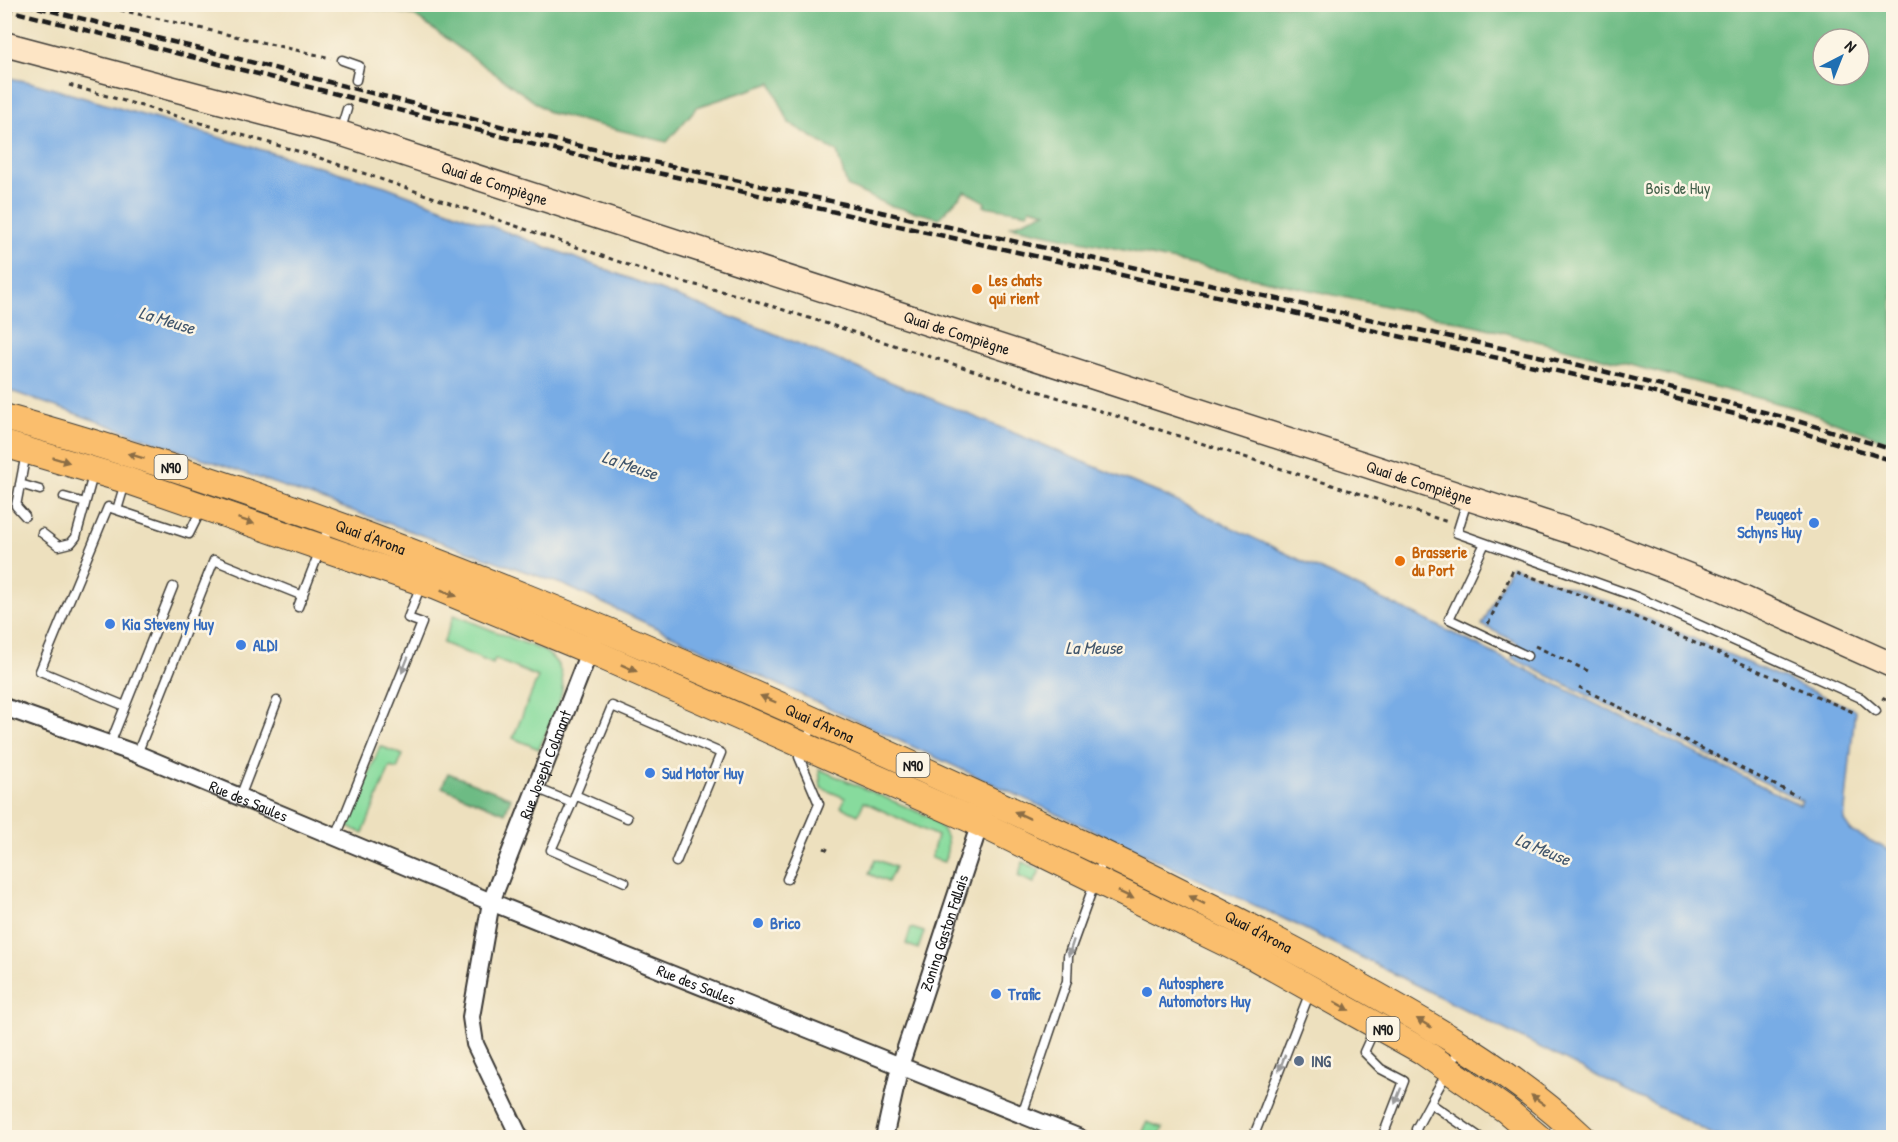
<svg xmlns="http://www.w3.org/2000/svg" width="1898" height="1142" font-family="'Patrick Hand',sans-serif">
  <rect width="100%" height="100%" fill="#fcf5e5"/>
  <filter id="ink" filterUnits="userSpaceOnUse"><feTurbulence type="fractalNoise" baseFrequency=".0167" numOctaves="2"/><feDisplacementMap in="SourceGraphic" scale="12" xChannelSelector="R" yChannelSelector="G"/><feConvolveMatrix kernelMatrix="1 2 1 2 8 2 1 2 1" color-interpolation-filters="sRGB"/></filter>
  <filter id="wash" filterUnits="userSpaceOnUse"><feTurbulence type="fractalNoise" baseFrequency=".008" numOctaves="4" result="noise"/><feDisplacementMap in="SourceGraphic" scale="24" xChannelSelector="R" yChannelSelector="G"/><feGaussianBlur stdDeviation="1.35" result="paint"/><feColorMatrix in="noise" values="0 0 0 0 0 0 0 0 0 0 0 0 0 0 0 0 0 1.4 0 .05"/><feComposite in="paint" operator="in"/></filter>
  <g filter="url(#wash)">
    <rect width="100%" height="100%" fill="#ede0be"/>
    <path fill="#87db9d" stroke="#527c5c" stroke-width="1.5" d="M 454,615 L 544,651 C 582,676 552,717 539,749 L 513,738 L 538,677 L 495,659 L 493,664 L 443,643 Z
      M 380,746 L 403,755 L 397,769 L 390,767 L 363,833 L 348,827 Z
      M 819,769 L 932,818 C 948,833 951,842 944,862 L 931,858 L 937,836 L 864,802 L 858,815 L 841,807 L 845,798 L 821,788 Z
      M 875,859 L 895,867 L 888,882 L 869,874 Z
      M 1023,862 L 1040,870 L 1034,883 L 1018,876 Z
      M 911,928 L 924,932 L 918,949 L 906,944 Z
      M 1147,1122 L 1163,1128 L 1159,1137 L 1141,1137 Z"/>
    <path fill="#6dbb84" stroke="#446c50" stroke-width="1.5" fill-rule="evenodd" d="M 346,5 L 1893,5 L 1893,443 L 1796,408 L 1479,326 L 1011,226 L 1046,212 L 1030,208 L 1028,213 L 984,206 L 985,202 L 965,191 L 939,218 L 888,205 L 847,186 L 837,152 L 789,123 L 771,83 L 697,107 L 667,142 L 550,113 L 413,15 ZM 1823,39 L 1859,39 L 1859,75 L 1823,75 Z
      M 448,773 L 511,798 L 505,813 L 442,787 Z"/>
    <path fill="#78ace5" stroke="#4a6480" stroke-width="1.5" d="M 4,77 L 30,82 L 385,186 L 763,329 L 1161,494 L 1416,615 L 1800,805 L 1802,801 L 1512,658 L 1518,643 L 1482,625 L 1511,566 L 1617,605 L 1855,710 L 1844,821 L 1851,831 L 1893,852 L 1893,1137 L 1718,1137 L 1295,924 L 564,585 L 5,389 Z"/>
  </g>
  <g filter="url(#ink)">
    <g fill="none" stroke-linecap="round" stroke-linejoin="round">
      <defs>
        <path id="lane" d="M 342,60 L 359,66 L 356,80
          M 340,132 L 347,109
          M 125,483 L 117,510 L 189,534 L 201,510
          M 20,484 L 40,490
          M 64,497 L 85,503
          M 1467,501 L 1457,533 L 1637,597 L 1861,698 L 1876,711
          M 117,510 L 108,507 L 40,671 L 125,706
          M 25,516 L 16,506 L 26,453
          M 42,533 L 59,546 L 71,543 L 76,537 L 93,475
          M 1485,543 L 1449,619 L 1527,656
          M 298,607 L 330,524
          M 110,744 L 173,587
          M 137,754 L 214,560 L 303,596
          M 536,788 L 572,803 L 612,706 L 721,753 L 676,862
          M 575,795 L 627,818
          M 240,797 L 277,701
          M 572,803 L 551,850 L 625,882
          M 336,837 L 422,623 L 408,618 L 421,585
          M 787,879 L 819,804 L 799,757 L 814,723
          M 1375,1028 L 1364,1052 L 1381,1069 L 1404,1081 L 1382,1138
          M 1461,1047 L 1430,1103 L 1481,1138
          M 1022,1115 L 1067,981 L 1068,956 L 1104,857
          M 1253,1138 L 1310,992
          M 1419,1138 L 1416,1129 L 1430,1103"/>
        <g id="street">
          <path id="s1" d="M 4,707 L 137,754 L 491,902 L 1080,1138"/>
          <path id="s2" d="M 520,1138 L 475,1044 L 471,1017 L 491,902 L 593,642"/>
          <path id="s3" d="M 884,1138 L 900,1066 L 983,814"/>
        </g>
        <g id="secondary">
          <path id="s4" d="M 4,44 L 340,133 L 1468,498 L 1597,540 L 1720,588 L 1894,666"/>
        </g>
        <g id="primary">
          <path id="s5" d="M 4,417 C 362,516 703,667 1039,823 C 1142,871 1244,922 1344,977 C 1427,1023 1513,1071 1583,1138"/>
          <path d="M 4,444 L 126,480 L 436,587 L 590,651 L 979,823 L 1254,957 L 1422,1051 L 1506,1110 L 1539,1138"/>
        </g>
      </defs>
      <use href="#lane" stroke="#3b3934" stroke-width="11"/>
      <use href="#street" stroke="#3b3934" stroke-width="20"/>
      <use href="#secondary" stroke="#3b3934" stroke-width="27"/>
      <use href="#primary" stroke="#3b3934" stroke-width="28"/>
      <path stroke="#3b3934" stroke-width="3" stroke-dasharray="4.5 4.5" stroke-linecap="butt" d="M 94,4 L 331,58
        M 69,85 L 311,155 L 663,277 L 737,295 L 1448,522
        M 1488,624 L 1513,570 L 1615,608 L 1853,712
        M 1535,646 L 1588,671
        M 1579,687 L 1797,796
        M 1882,698 L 1894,704
        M 824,848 L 830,851"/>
      <use href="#lane" stroke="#fff" stroke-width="8"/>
      <use href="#street" stroke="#fff" stroke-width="16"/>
      <use href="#secondary" stroke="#fde5c5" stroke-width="24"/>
      <use href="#primary" stroke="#fabe6d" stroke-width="26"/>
      <path stroke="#1c1c1c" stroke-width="4.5" stroke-dasharray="9 4.5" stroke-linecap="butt" d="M 25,4 L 566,143 L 1579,365 L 1787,418 L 1894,450
        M 4,9 L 563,152 L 1643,390 L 1784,427 L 1894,461"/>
    </g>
    <defs><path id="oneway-solid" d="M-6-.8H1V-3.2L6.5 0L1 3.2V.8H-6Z" transform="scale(1.5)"/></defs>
    <g fill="#8b6d44">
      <use href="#oneway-solid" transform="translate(136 456) rotate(-163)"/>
      <use href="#oneway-solid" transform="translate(61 460) rotate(17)"/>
      <use href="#oneway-solid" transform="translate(246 521) rotate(19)"/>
      <use href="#oneway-solid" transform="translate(449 593) rotate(22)"/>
      <use href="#oneway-solid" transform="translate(629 668) rotate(24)"/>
      <use href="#oneway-solid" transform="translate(768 699) rotate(-157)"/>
      <use href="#oneway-solid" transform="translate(1022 815) rotate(-155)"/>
      <use href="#oneway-solid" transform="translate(1126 895) rotate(26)"/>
      <use href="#oneway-solid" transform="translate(1197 900) rotate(-153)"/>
      <use href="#oneway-solid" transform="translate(1342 1006) rotate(29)"/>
      <use href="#oneway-solid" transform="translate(1424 1023) rotate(-149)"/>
      <use href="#oneway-solid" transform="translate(1538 1100) rotate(-144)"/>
    </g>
    <g fill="#999">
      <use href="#oneway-solid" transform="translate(405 665) rotate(112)"/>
      <use href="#oneway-solid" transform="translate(1071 948) rotate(108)"/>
      <use href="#oneway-solid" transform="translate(1282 1063) rotate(111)"/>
      <use href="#oneway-solid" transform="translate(1398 1096) rotate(111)"/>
    </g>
  </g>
  <g fill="#e8710a" stroke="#fcf5e5" stroke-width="2">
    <circle cx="977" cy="289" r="6"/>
    <circle cx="1400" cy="561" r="6"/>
  </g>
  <g fill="#3f7fe0" stroke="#fcf5e5" stroke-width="2">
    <circle cx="1814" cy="523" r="6"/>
    <circle cx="110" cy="624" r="6"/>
    <circle cx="241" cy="645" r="6"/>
    <circle cx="650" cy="773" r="6"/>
    <circle cx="758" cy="923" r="6"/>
    <circle cx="1147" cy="992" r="6"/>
    <circle cx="996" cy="994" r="6"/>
  </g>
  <circle fill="#5c6f8a" stroke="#fcf5e5" stroke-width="2" cx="1299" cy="1061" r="6"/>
  <g text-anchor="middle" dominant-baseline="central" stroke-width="5" stroke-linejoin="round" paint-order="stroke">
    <g fill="#fcf5e5" stroke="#5f5d58" stroke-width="1.5">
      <rect x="154.5" y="455" width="33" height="24" rx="4.5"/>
      <rect x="896.5" y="753" width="33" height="24" rx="4.5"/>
      <rect x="1366.5" y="1017" width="33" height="24" rx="4.5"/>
    </g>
    <g font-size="15" font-weight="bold" fill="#1c1c1c">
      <text x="171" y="467">N90</text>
      <text x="913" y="765">N90</text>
      <text x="1383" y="1029">N90</text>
    </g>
    <g font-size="16" fill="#1c1c1c" stroke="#fcf5e5">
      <text stroke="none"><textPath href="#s4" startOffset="510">Quai de Compiègne</textPath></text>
      <text stroke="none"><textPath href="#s4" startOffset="996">Quai de Compiègne</textPath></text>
      <text stroke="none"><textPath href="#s4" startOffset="1482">Quai de Compiègne</textPath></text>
      <text stroke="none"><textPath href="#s5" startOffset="386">Quai d'Arona</textPath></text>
      <text stroke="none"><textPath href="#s5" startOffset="872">Quai d'Arona</textPath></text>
      <text stroke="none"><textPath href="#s2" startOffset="396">Rue Joseph Colmant</textPath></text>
      <text stroke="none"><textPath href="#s1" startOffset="262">Rue des Saules</textPath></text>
      <text stroke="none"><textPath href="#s5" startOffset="1358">Quai d'Arona</textPath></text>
      <text stroke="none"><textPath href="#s3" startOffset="214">Zoning Gaston Fallais</textPath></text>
      <text stroke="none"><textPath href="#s1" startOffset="746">Rue des Saules</textPath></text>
    </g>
    <g font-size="16" fill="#415f49" stroke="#fcf5e5">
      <text x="1678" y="188">Bois de Huy</text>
    </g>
    <g font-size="16" font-weight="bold" fill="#c56008" stroke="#fcf5e5" text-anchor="start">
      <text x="989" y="280">Les chats<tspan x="989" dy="18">qui rient</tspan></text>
      <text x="1412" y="552">Brasserie<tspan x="1412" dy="18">du Port</tspan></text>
    </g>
    <g font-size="16" font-weight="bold" fill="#366cbe" stroke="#fcf5e5" text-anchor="start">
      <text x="1802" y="514" text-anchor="end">Peugeot<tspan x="1802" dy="18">Schyns Huy</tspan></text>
      <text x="122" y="624">Kia Steveny Huy</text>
      <text x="253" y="645">ALDI</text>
      <text x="662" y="773">Sud Motor Huy</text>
      <text x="770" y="923">Brico</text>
      <text x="1159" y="983">Autosphere<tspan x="1159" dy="18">Automotors Huy</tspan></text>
      <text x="1008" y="994">Trafic</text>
    </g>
    <g font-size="16" font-weight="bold" fill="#4e5e75" stroke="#fcf5e5" text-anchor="start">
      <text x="1311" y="1061">ING</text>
    </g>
    <g font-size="18" font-style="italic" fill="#41566c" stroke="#fcf5e5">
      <text transform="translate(167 320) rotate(17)">La Meuse</text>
      <text transform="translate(630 465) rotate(19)">La Meuse</text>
      <text x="1094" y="647">La Meuse</text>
      <text transform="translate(1543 849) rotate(23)">La Meuse</text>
    </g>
  </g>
  <rect width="1898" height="1142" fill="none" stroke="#fcf5e5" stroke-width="24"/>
  <g transform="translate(1841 57) rotate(42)"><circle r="28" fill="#fcf5e5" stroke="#a29e95" stroke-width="1.5"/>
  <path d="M0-4.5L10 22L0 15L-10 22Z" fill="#1f6fb2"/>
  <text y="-9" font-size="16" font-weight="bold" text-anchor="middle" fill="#1c1c1c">N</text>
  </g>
</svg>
